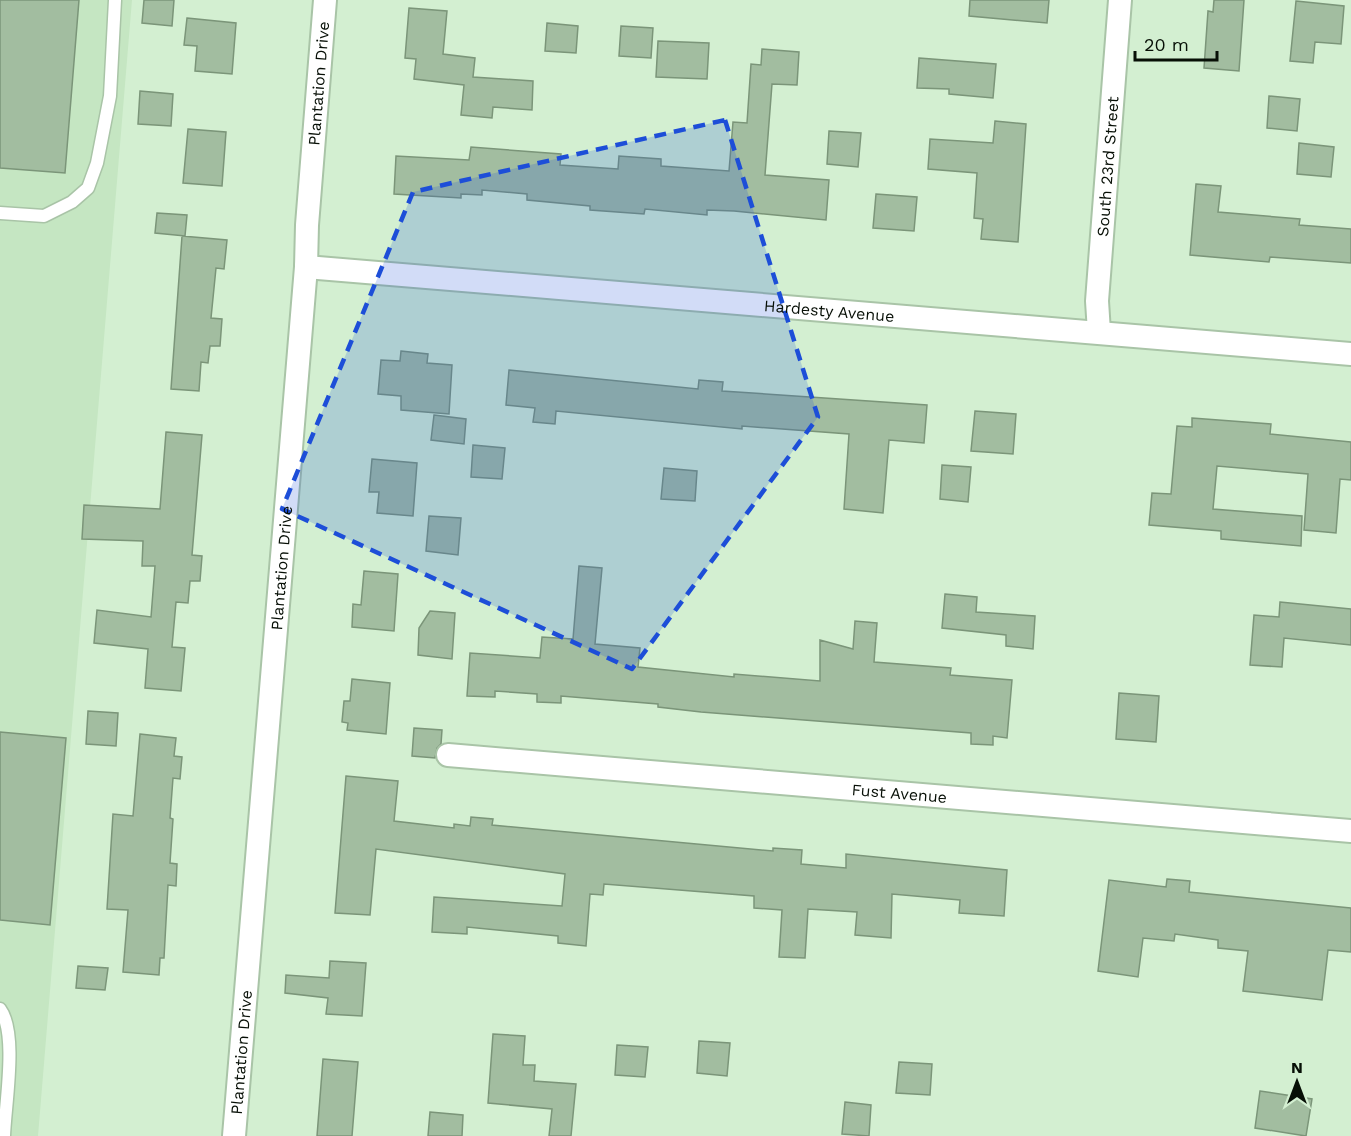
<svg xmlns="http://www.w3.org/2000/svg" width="1351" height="1136" font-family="'Work Sans',sans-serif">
  <rect width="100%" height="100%" fill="#d3efd1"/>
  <path fill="#c5e6c2" d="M 0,0 L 132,0 L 38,1136 L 0,1136 Z"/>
  <path fill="#a2bda0" stroke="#7b9579" stroke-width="1.5" d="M 0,0 L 79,0 L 65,173 L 0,168 Z
    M 144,0 L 174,0 L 172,26 L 142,23 Z
    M 970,0 L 1049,0 L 1047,23 L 969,16 Z
    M 1214,0 L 1244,0 L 1239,71 L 1204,68 L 1208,11 L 1213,12 Z
    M 1296,1 L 1344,6 L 1341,44 L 1315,42 L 1313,63 L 1290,61 Z
    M 409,8 L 447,11 L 443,54 L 475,58 L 473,77 L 533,81 L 532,110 L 493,107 L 492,118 L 461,115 L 464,85 L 414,79 L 416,59 L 405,58 Z
    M 187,18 L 236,23 L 232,74 L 195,71 L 197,46 L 184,45 Z
    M 547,23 L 578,26 L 576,53 L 545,51 Z
    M 621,26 L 653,28 L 651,58 L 619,56 Z
    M 658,41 L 709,43 L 707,79 L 656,77 Z
    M 762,49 L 799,52 L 797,85 L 772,84 L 765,175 L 829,180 L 826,220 L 734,211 L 707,210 L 707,215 L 645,209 L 644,214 L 590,210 L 590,206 L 527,200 L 527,194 L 482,190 L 482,195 L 461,194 L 461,198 L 394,194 L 396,156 L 469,160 L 471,147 L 561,154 L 560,165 L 618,169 L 619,156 L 661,159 L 661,166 L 729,171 L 733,122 L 747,123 L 751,64 L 761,65 Z
    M 919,58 L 996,64 L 993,98 L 949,94 L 949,89 L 917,88 Z
    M 140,91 L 173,94 L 171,126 L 138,124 Z
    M 1269,96 L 1300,99 L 1297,131 L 1267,128 Z
    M 995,121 L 1026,124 L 1018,242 L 981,239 L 983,219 L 974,218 L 977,173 L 928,169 L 930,139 L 993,143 Z
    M 188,129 L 226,132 L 222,186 L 183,183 Z
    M 829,131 L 861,133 L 858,167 L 827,164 Z
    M 1299,143 L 1334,147 L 1331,177 L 1297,174 Z
    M 1196,184 L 1221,186 L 1218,212 L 1300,219 L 1299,225 L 1351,229 L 1351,263 L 1270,257 L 1269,262 L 1190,255 Z
    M 876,194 L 917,197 L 914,231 L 873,228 Z
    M 157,213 L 187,215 L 185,236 L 155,233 Z
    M 182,236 L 227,240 L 224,269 L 216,268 L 211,318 L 222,319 L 220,346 L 210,346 L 208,363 L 201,362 L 199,391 L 171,389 Z
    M 401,351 L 428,354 L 427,363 L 452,365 L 449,414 L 401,410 L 401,396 L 378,394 L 381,360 L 400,361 Z
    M 509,370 L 698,389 L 699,380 L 723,382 L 722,391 L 927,405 L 924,443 L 889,440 L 883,513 L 844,509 L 849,434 L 742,426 L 742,429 L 556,411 L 555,424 L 533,422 L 535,408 L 506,405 Z
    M 975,411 L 1016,414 L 1013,454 L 971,451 Z
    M 434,415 L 466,419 L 464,444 L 431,440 Z
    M 1192,418 L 1271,424 L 1270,434 L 1351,442 L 1351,480 L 1340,479 L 1336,533 L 1304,530 L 1308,474 L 1217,466 L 1213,509 L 1302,516 L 1301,546 L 1221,539 L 1221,531 L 1149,525 L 1152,493 L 1171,494 L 1177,426 L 1192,427 Z
    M 166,432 L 202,435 L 192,555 L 202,556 L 200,581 L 190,581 L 188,603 L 176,602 L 172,647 L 185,648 L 181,691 L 145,688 L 148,649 L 94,643 L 97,610 L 151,617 L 155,566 L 142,566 L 143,541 L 82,539 L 84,505 L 160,509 Z
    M 473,445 L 505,448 L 502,479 L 471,477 Z
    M 372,459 L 417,463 L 413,516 L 377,513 L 379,492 L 369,492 Z
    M 942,465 L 971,467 L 968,502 L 940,499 Z
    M 664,468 L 697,471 L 695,501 L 661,499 Z
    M 429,516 L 461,518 L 458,555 L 426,551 Z
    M 579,566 L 602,568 L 595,644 L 640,648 L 638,667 L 734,677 L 734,674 L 820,681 L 820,640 L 853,649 L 855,621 L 877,623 L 874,662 L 951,668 L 950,675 L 1012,680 L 1007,738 L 993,736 L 993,745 L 971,744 L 971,733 L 701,712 L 658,707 L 658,704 L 585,698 L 561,696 L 561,703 L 537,702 L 537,694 L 495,691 L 495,697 L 467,696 L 470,653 L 540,658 L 542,637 L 573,639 Z
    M 364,571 L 398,574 L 394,631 L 352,627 L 353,604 L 361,605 Z
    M 945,594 L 977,597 L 976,612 L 1035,616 L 1033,649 L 1006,646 L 1006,635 L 942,628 Z
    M 1280,602 L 1351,609 L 1351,645 L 1284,638 L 1282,667 L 1250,665 L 1254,615 L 1279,617 Z
    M 430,611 L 455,613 L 452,659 L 418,655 L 419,628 Z
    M 352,679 L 390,683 L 386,734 L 347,730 L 348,723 L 342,722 L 344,701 L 350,701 Z
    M 1119,693 L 1159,696 L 1156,742 L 1116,739 Z
    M 88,711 L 118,713 L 116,746 L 86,744 Z
    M 414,728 L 442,730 L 441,744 L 437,748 L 435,758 L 412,756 Z
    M 0,732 L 66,738 L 50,925 L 0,920 Z
    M 140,734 L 176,738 L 174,756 L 182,757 L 180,779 L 173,778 L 170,818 L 173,819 L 170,863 L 177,864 L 176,886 L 168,885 L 164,958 L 160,958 L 159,975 L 123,972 L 128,910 L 107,909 L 113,814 L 133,816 Z
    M 346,776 L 398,781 L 394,821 L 454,828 L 454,824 L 470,826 L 471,817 L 493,819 L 492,825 L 773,851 L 773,848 L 802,850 L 801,864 L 846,868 L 846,854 L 1007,870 L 1004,916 L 959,913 L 960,900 L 892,894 L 891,938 L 855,935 L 857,912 L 808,909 L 805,958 L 779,957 L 782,910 L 754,908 L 754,896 L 604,884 L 603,895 L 590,894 L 586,946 L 558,943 L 558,936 L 467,927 L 467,934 L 432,932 L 434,897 L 562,906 L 565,874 L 376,849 L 370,915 L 335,913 Z
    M 1167,879 L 1190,881 L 1189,892 L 1351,908 L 1351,952 L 1328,950 L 1322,1000 L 1243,991 L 1248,951 L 1218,948 L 1218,940 L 1175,934 L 1174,941 L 1143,938 L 1138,977 L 1098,971 L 1109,880 L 1166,887 Z
    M 330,961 L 366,963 L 362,1016 L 326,1014 L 328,998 L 285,993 L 286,975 L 329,978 Z
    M 78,966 L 108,968 L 105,990 L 76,988 Z
    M 493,1034 L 525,1036 L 523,1065 L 535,1065 L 534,1081 L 576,1084 L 571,1136 L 549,1136 L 552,1109 L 488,1103 Z
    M 699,1041 L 730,1043 L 727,1076 L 697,1073 Z
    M 617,1045 L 648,1047 L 645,1077 L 615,1075 Z
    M 323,1059 L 358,1062 L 352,1136 L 317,1136 Z
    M 899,1062 L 932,1064 L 930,1095 L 896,1093 Z
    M 1260,1091 L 1312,1099 L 1306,1136 L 1255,1128 Z
    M 845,1102 L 871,1105 L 869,1136 L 842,1134 Z
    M 430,1112 L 463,1115 L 462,1136 L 428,1136 Z"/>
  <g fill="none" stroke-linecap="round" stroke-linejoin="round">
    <defs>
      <path id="lane" d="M 0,213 L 44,216 L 72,202 L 88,188 L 97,163 L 110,96 L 115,0
        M 0,1009 C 18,1033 5,1105 4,1136"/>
      <g id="street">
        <path id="s1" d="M 306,267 L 1351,354"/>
        <path id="s2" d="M 1099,332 L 1097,301 L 1120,0"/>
        <path id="s3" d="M 448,755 L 1351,831"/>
        <path id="s4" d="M 234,1136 L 306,267 L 307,225 L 325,0"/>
      </g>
    </defs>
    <use href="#lane" stroke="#a9c4a7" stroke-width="15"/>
    <use href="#street" stroke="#a9c4a7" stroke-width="26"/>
    <use href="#lane" stroke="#fff" stroke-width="12"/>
    <use href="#street" stroke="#fff" stroke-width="22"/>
  </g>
  <path fill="#1d4ed8" fill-opacity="0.2" stroke="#1d4ed8" stroke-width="4.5" stroke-dasharray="12 8" stroke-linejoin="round" d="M 725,120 L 818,417 L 632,669 L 282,509 L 413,192 Z"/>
  <g text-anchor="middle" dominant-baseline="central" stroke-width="4.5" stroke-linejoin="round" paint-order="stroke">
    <g font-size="16" fill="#070f06" stroke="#d3efd1">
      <text stroke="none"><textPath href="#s4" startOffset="1056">Plantation Drive</textPath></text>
      <text stroke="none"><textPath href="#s2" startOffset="166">South 23rd Street</textPath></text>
      <text stroke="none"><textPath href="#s1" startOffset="525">Hardesty Avenue</textPath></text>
      <text stroke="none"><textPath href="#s4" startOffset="570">Plantation Drive</textPath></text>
      <text stroke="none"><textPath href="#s3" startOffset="453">Fust Avenue</textPath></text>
      <text stroke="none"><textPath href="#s4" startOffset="84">Plantation Drive</textPath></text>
    </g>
  </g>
  <g transform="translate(1297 1082)" stroke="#d3efd1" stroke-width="4.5" paint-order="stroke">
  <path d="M0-4.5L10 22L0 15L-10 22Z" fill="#070f06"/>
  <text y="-9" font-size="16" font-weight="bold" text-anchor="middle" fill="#070f06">N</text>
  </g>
  <path d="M1135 51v9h82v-9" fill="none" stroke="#070f06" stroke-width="3"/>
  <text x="1144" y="51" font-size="18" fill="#070f06" stroke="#d3efd1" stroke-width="4.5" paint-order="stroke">20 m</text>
</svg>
